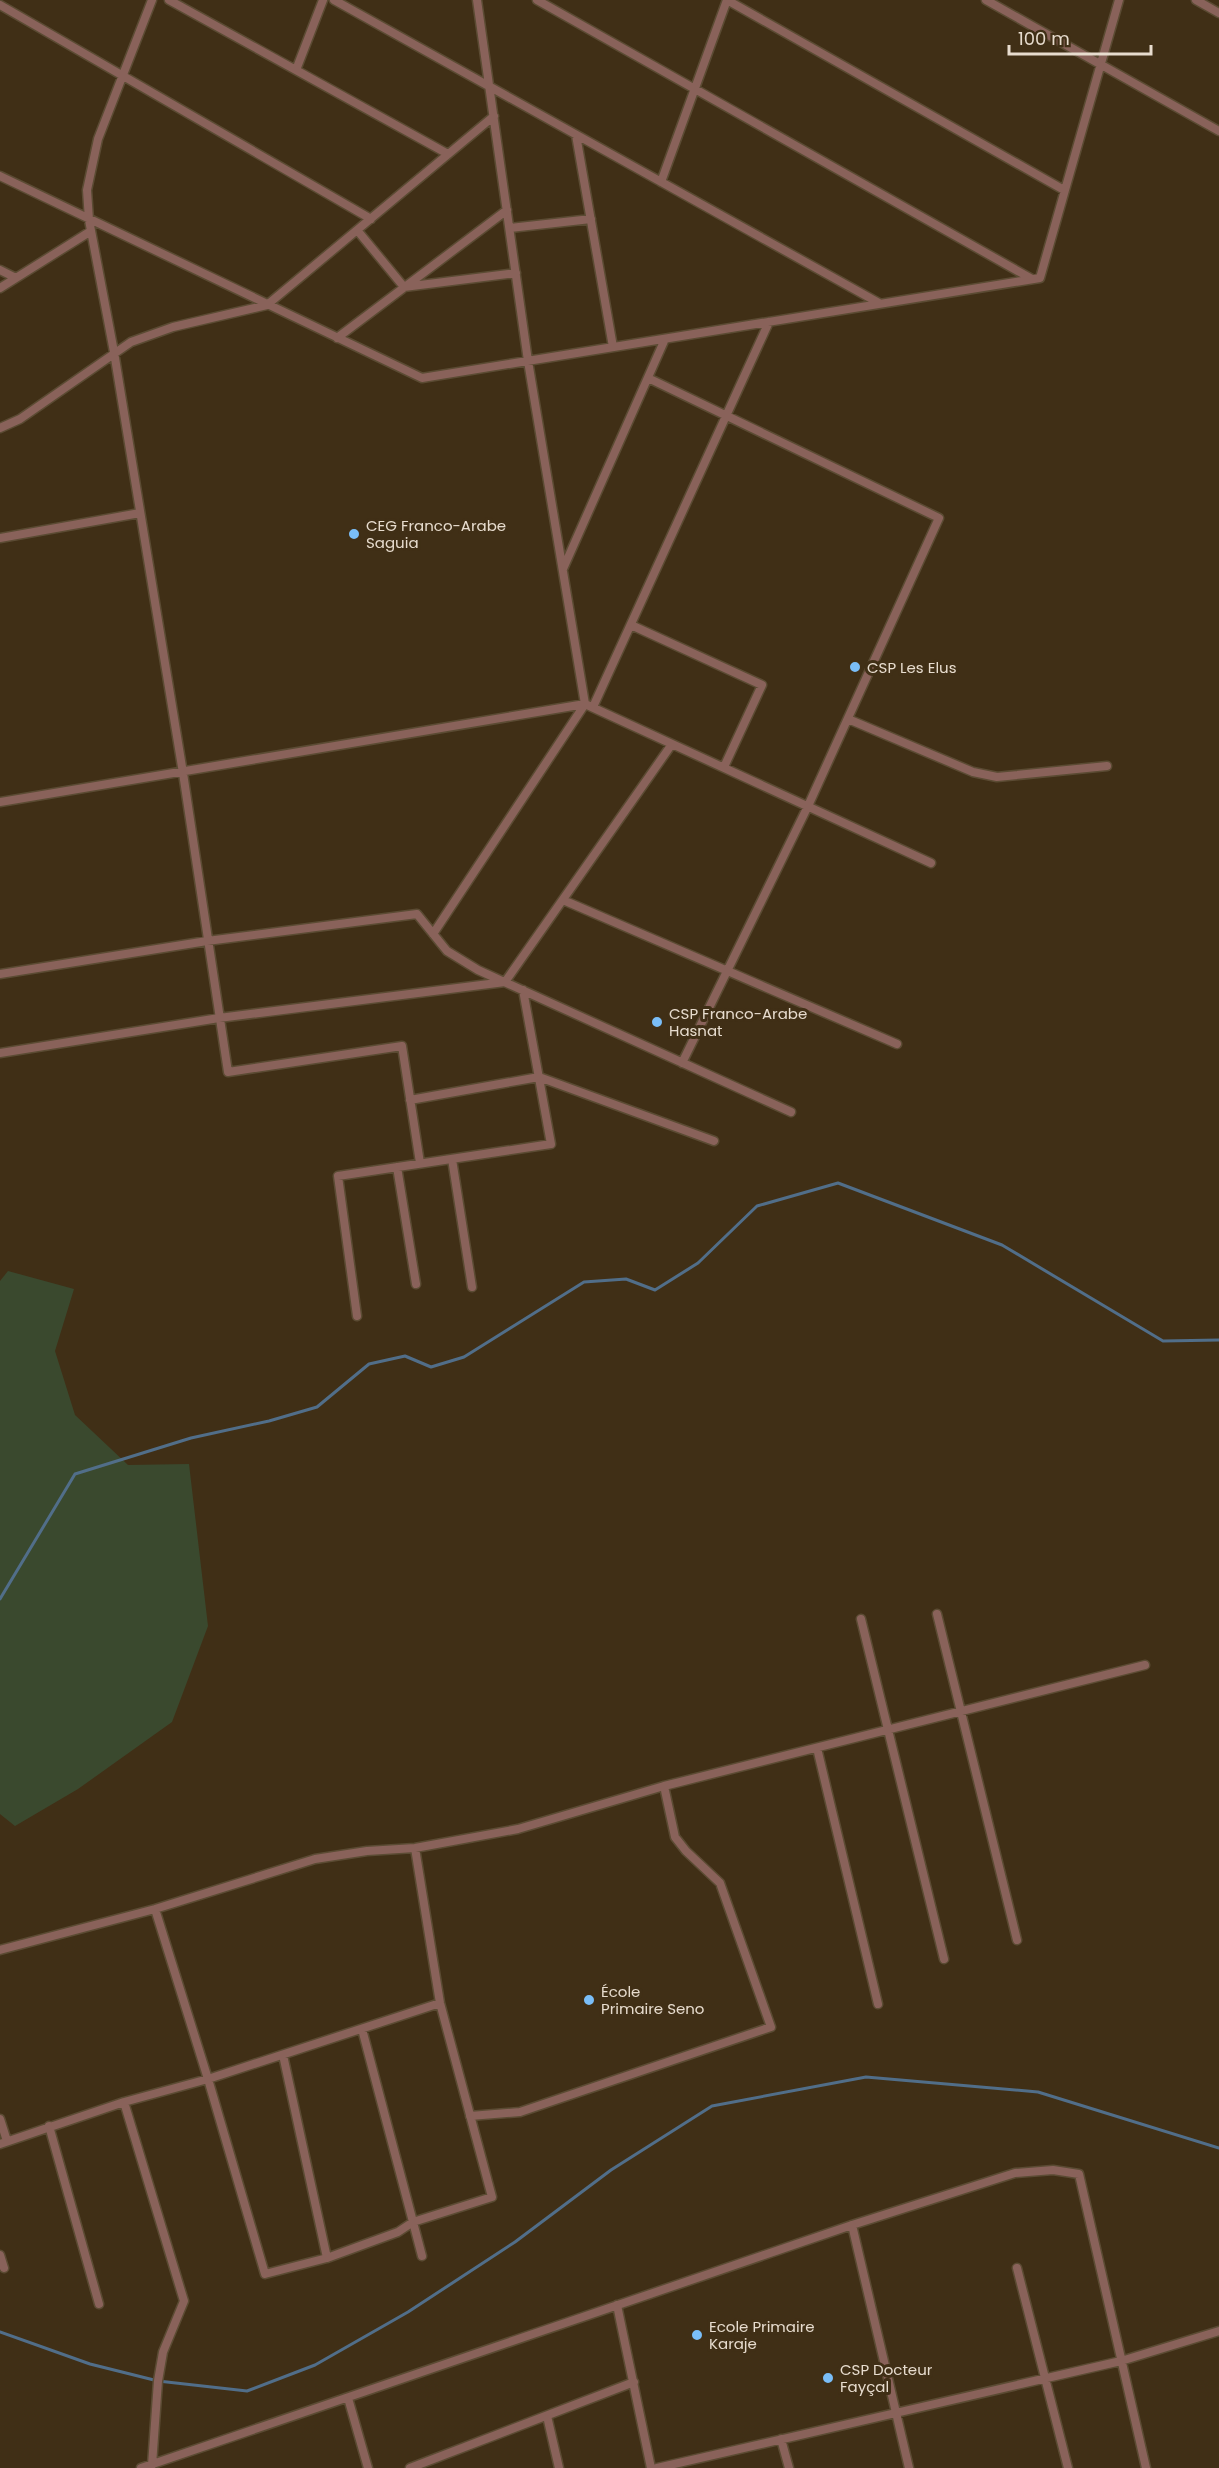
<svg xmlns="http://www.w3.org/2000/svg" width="1219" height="2468" font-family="Poppins,sans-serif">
  <rect width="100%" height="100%" fill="#402f16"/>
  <path fill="#3a492e" d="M 8,1271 L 74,1289 L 55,1351 L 75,1415 L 128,1465 L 189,1464 L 208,1626 L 172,1722 L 78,1789 L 15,1826 L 0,1814 L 0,1281 Z"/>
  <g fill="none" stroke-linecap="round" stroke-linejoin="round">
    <path stroke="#516e89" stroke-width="3" d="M 0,1599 L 75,1474 L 191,1438 L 269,1421 L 317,1407 L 369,1364 L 405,1356 L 431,1367 L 464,1357 L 584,1282 L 626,1279 L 655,1290 L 698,1263 L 757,1206 L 838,1183 L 1002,1245 L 1163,1341 L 1219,1340
      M 0,2332 L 90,2364 L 158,2381 L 247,2391 L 315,2365 L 408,2312 L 515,2242 L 611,2170 L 712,2106 L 866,2077 L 1038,2092 L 1219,2148"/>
    <defs>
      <path id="street" d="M 152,0 L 98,139 L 87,190 L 89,220 L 114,352 L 183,773 L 228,1072 L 402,1046 L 420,1163
        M 169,0 L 448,154
        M 334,0 L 879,303
        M 537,0 L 1032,279
        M 727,0 L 1064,190
        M 986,0 L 1219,131
        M 1196,0 L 1219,13
        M 0,5 L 371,219
        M 296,70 L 323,0
        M 576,135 L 613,347
        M 0,176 L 422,378 L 1040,278 L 1119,0
        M 661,182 L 727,0
        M 510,228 L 591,219
        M 357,230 L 404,287 L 516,273
        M 0,270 L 16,278
        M 0,288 L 91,231
        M 337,338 L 507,210
        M 648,378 L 939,518 L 808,806 L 682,1063
        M 0,428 L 20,419 L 131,342 L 173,327 L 267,305 L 494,116
        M 0,538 L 140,513
        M 563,569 L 665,339
        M 631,625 L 762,685 L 724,767
        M 593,707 L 769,322
        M 848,719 L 973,772 L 997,777 L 1107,766
        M 0,802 L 585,704 L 931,863
        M 563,900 L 897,1044
        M 433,934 L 585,704 L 528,361 L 477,0
        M 0,974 L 207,941 L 417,914 L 447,951 L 478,970 L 791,1112
        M 0,1053 L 219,1018 L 505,982 L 672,744
        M 410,1100 L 539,1077 L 714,1141
        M 452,1159 L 472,1287
        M 397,1167 L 416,1284
        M 357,1316 L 338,1176 L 551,1144 L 523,990
        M 937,1614 L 1017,1940
        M 861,1619 L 944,1959
        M 817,1748 L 878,2004
        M 155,1909 L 208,2079 L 265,2274 L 327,2258 L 398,2232 L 413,2222 L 492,2197 L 440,2003 L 415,1848
        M 0,1950 L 155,1909 L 315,1859 L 367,1851 L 415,1848 L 518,1829 L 664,1786 L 1145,1665
        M 362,2029 L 422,2256
        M 283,2055 L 327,2258
        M 124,2102 L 184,2301 L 163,2352 L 158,2381 L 152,2465
        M 470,2116 L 520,2112 L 771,2027 L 720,1883 L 686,1851 L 675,1837 L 664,1786
        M 0,2119 L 7,2141
        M 49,2126 L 99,2304
        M 0,2144 L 124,2102 L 208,2079 L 440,2003
        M 852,2225 L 909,2468
        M 0,2255 L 4,2268
        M 1017,2268 L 1068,2468
        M 617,2305 L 651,2468
        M 348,2398 L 368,2468
        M 547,2416 L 559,2468
        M 781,2439 L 789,2468
        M 141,2468 L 852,2225 L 1015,2173 L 1053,2170 L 1079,2174 L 1146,2468
        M 410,2468 L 634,2382
        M 657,2468 L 1121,2361 L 1219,2331"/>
    </defs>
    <use href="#street" stroke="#5b4b33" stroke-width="11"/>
    <use href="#street" stroke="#89625a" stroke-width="8"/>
  </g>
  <g fill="#7abef8" stroke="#402f16" stroke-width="2">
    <circle cx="354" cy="534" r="6"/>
    <circle cx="855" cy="667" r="6"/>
    <circle cx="657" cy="1022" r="6"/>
    <circle cx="589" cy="2000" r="6"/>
    <circle cx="697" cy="2335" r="6"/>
    <circle cx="828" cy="2378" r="6"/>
  </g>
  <g text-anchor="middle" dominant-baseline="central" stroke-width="6" stroke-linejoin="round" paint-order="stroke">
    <g font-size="15" fill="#e7dcce" stroke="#402f16" text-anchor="start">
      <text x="366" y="525">CEG Franco-Arabe<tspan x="366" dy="17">Saguia</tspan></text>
      <text x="867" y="667">CSP Les Elus</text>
      <text x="669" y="1013">CSP Franco-Arabe<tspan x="669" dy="17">Hasnat</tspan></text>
      <text x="601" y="1991">École<tspan x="601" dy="17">Primaire Seno</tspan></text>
      <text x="709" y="2326">Ecole Primaire<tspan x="709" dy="17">Karaje</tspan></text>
      <text x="840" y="2369">CSP Docteur<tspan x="840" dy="17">Fayçal</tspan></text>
    </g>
  </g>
  <path d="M1009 45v9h142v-9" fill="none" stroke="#e7dcce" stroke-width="3"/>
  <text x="1018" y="45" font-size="18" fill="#e7dcce" stroke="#402f16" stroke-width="4.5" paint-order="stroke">100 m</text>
</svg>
